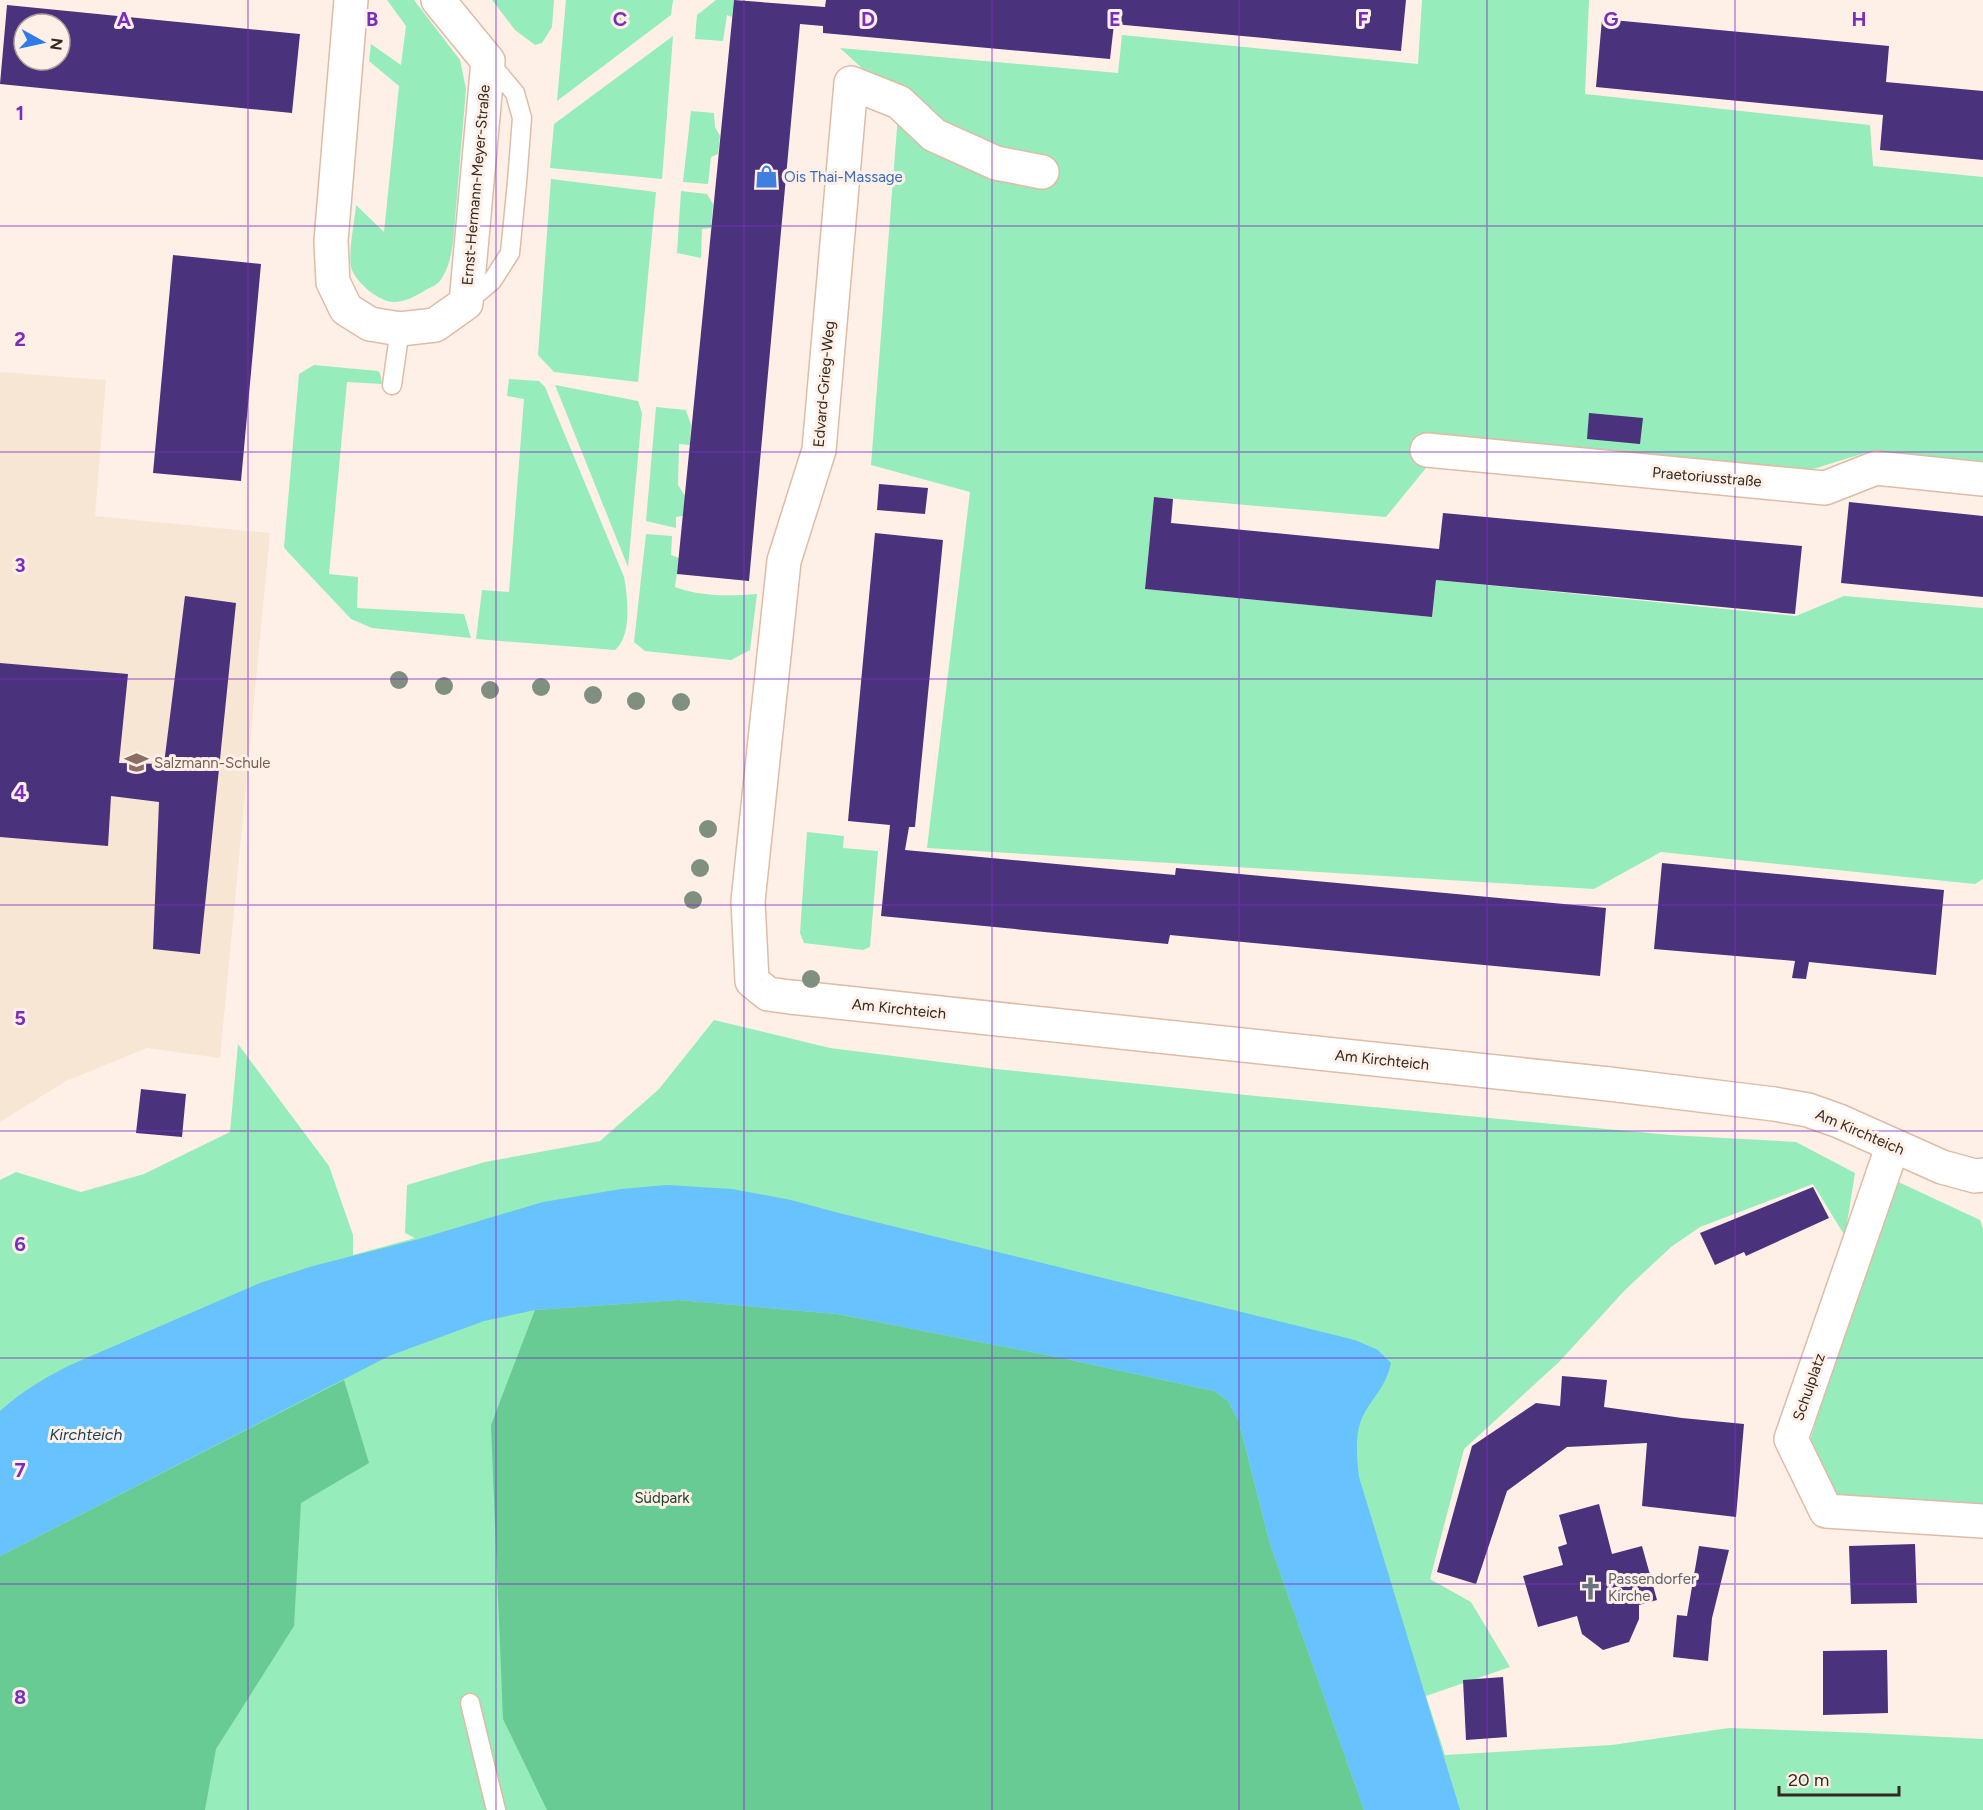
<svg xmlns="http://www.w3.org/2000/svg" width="1983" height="1810" font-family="Figtree,sans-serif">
  <rect width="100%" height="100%" fill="#fef0e7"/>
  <path fill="#f7e6d4" d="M 0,372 L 106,380 L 95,516 L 270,533 L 220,1058 L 147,1048 L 66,1081 L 0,1122 Z"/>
  <path fill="#96ecba" d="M 387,0 L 414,0 L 460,60 L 466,89 L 453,243 C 451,255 449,267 442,278 C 438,285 431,287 424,291 C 416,296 405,302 394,302 C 379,302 357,283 352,270 C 347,258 355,219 356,205 L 384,232 L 399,86 L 369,61 L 371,44 L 401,65 L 406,26 Z
    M 492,0 L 554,0 L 552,27 L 542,43 L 535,45 L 515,30 Z
    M 566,0 L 673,0 L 671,15 L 557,101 Z
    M 716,0 L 734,0 L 732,17 L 727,15 L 723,41 L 695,39 L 697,15 Z
    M 1422,0 L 1589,0 L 1585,94 L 1870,125 L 1873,166 L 1983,177 L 1983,463 L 1868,452 L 1797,474 L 1452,436 L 1386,517 L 1154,497 L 1145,589 L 1432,617 L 1436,580 L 1796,616 L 1844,596 L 1983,608 L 1983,879 L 1975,884 L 1661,852 L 1594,889 L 927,848 L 970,492 L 871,465 L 899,102 L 840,48 L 1118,73 L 1122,35 L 1418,64 Z
    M 673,36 L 662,179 L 550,168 L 554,124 Z
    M 691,111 L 714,113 L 715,127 L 720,136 L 718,154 L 711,157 L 708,184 L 683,182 Z
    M 551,179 L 656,192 L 638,382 L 554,372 L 538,355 Z
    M 681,191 L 707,194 L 713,204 L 711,228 L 702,229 L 701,258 L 677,253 Z
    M 314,365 L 378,371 L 380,373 L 382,384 L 347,382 L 329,574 L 358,577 L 357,608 L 464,614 L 471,638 L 372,628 L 351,619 L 286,550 L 284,547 L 299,374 Z
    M 509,379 L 539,381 L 545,387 L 624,577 C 628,597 632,636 615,650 L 476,639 L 482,590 L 509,592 L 524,399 L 507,396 Z
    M 555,385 L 638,401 L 642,413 L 628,567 Z
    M 656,407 L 686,410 L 691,425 L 690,445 L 679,444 L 678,485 L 685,496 L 683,516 L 676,517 L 676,528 L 646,521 Z
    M 646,534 L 672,536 L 671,555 L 679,558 L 675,587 C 702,597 729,596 757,594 L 750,650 L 731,660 L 645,651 L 634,642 Z
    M 807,832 L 844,836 L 843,848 L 878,851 L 870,947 L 863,950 L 804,943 L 800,933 Z
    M 714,1020 L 830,1048 L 996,1069 L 1246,1095 L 1670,1135 L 1796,1142 L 1855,1173 L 1845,1236 L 1813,1184 L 1700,1227 L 1671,1247 L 1625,1290 L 1559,1362 L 1464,1449 L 1430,1579 L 1471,1602 L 1510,1667 L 1426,1696 L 1445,1755 L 1612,1745 L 1729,1728 L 1866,1733 L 1983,1739 L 1983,1810 L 0,1810 L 0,1180 L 16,1172 L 81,1192 L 144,1174 L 230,1132 L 238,1044 L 329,1166 L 353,1235 L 353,1255 L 415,1238 L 405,1233 L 407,1185 L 485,1162 L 600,1141 L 659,1089 Z
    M 1892,1179 L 1980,1220 L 1983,1229 L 1983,1511 L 1834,1502 L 1808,1447 Z"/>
  <path fill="#69cb94" d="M 678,1300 L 837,1314 L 1057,1357 L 1214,1391 L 1228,1401 L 1239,1422 L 1270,1544 L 1364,1810 L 547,1810 L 503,1719 L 491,1425 L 535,1310 Z
    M 344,1380 L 369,1463 L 301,1503 L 294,1626 L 216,1749 L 205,1810 L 0,1810 L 0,1556 Z"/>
  <path fill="#67c2fe" d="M 667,1185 L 732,1189 L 791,1200 L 835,1212 L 1355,1340 L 1378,1350 L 1391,1363 C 1386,1387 1373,1396 1363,1416 C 1354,1434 1357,1458 1359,1477 L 1460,1810 L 1364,1810 L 1270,1544 L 1239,1422 L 1228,1401 L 1214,1391 L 1057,1357 L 837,1314 L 678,1300 L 535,1310 L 484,1321 L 389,1356 L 0,1556 L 0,1411 C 21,1392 43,1379 68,1366 L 260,1283 L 313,1266 L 419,1239 L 543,1202 L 621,1189 Z"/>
  <path fill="#4b327d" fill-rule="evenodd" d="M 734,0 L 825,7 L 826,0 L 1406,0 L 1401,51 L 1114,24 L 1110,59 L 823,33 L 823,26 L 800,24 L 749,581 L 677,574 Z
    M 7,5 L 300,34 L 292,113 L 0,84 ZM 24,24 L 60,24 L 60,60 L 24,60 Z
    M 1602,19 L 1889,46 L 1886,82 L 1983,91 L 1983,160 L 1880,150 L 1883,115 L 1596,87 Z
    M 173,255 L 261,264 L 241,481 L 153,473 Z
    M 1589,413 L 1643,418 L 1640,444 L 1587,439 Z
    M 879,484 L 928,488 L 925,514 L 877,510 Z
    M 1154,497 L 1173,499 L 1171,523 L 1439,549 L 1443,513 L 1802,546 L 1795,614 L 1436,580 L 1432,617 L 1145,589 Z
    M 1849,502 L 1983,516 L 1983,597 L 1841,583 Z
    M 875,533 L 943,540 L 915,827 L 909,827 L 905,850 L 1175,875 L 1176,868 L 1606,908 L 1600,976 L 1170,935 L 1168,944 L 881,916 L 890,825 L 848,821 Z
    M 185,596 L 236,603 L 200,954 L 153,949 L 159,802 L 111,796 L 108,846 L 0,837 L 0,663 L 128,674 L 119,763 L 164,764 Z
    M 1662,863 L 1944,890 L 1936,975 L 1809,962 L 1806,979 L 1792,978 L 1795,961 L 1654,949 Z
    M 141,1089 L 186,1094 L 182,1137 L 136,1133 Z
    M 1813,1187 L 1829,1218 L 1746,1256 L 1744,1252 L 1715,1265 L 1700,1233 Z
    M 1562,1376 L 1607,1380 L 1604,1407 L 1682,1418 L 1744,1424 L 1736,1517 L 1642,1506 L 1647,1443 L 1567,1447 L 1507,1491 L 1476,1584 L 1437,1572 L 1472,1446 L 1536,1403 L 1560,1406 Z
    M 1599,1504 L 1612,1554 L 1642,1546 L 1657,1600 L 1639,1605 L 1639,1619 L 1629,1642 L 1603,1650 L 1582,1634 L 1577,1616 L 1538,1627 L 1523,1576 L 1563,1565 L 1558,1547 L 1567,1544 L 1559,1515 Z
    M 1915,1544 L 1917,1603 L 1851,1604 L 1849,1546 Z
    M 1699,1546 L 1729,1550 L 1712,1618 L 1708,1661 L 1673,1657 L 1677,1615 L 1687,1616 Z
    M 1887,1650 L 1888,1713 L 1823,1715 L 1823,1651 Z
    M 1503,1677 L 1507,1737 L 1466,1740 L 1463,1680 Z"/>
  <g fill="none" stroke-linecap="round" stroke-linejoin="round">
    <defs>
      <path id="service" d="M 466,303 L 492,281 L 510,253 L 517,182 L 522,118 L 515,93 L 488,61
        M 392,385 L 400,329
        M 470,1703 L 496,1810"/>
      <path id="minor" d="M 351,0 L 331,241 L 333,282 L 346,309 L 370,324 L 400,329 L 435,325 L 466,303 L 488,61 L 438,0
        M 1042,172 L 996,163 L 934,135 L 899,102 L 851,83 L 819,450 L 784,561 L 748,901 L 752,981 L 768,994 L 790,997 L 1609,1084 L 1774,1104 L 1808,1110 L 1839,1121 L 1942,1167 L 1975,1176 L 1983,1175
        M 1427,450 L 1825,488 L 1876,468 L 1983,479
        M 1893,1145 L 1791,1439 L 1826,1511 L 1983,1521"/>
    </defs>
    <use href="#service" stroke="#debca6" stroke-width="21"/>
    <use href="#minor" stroke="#debca6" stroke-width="36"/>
    <use href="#service" stroke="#fff" stroke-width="18"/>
    <use href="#minor" stroke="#fff" stroke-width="33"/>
  </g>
  <g fill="#809080">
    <circle cx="399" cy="680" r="9"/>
    <circle cx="444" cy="686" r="9"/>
    <circle cx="541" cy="687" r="9"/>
    <circle cx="490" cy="690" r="9"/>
    <circle cx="593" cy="695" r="9"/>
    <circle cx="636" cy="701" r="9"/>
    <circle cx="681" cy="702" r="9"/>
    <circle cx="708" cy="829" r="9"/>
    <circle cx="700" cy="868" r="9"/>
    <circle cx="693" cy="900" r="9"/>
    <circle cx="811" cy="979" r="9"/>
  </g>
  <path fill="none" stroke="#7b2cbf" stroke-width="1.5" stroke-opacity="0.55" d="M 248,0 L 248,1810M 496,0 L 496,1810M 744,0 L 744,1810M 992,0 L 992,1810M 1239,0 L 1239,1810M 1487,0 L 1487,1810M 1735,0 L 1735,1810M 0,226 L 1983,226M 0,452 L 1983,452M 0,679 L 1983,679M 0,905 L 1983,905M 0,1131 L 1983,1131M 0,1358 L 1983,1358M 0,1584 L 1983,1584"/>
  <defs>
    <symbol id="shop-bare" viewBox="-9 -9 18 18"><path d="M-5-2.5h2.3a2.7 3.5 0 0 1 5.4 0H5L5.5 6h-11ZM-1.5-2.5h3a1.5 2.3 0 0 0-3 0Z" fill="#3f7fe0" stroke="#fef0e7" stroke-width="2.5" paint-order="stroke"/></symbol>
    <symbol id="school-bare" viewBox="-9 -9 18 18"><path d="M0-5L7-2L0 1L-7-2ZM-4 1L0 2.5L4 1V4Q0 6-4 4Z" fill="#8d6e63" stroke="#fef0e7" stroke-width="2.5" paint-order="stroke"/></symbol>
    <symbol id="church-bare" viewBox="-9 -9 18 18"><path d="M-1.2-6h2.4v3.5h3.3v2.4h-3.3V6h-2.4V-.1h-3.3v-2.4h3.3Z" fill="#6b7280" stroke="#fef0e7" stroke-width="2.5" paint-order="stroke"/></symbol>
  </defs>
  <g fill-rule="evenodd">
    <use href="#shop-bare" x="750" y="160" width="33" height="33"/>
    <use href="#school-bare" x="120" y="746" width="33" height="33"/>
    <use href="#church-bare" x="1574" y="1572" width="33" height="33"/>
  </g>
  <g text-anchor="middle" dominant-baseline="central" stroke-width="6" stroke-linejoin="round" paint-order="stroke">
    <g font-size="15" fill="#366cbe" stroke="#fef0e7" text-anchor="start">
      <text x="784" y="177">Ois Thai-Massage</text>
    </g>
    <g font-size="15" fill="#34271f" stroke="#fef0e7">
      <text transform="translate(476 185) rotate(-85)">Ernst-Hermann-Meyer-Straße</text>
      <text transform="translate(824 384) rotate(-85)">Edvard-Grieg-Weg</text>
      <text transform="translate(1707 477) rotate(5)">Praetoriusstraße</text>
      <text transform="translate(899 1009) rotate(6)">Am Kirchteich</text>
      <text transform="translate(1382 1060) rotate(6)">Am Kirchteich</text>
      <text transform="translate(1860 1132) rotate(23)">Am Kirchteich</text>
      <text transform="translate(1809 1387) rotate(-71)">Schulplatz</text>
    </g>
    <g font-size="15" fill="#785e54" stroke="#fef0e7" text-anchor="start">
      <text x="154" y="763">Salzmann-Schule</text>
    </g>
    <g font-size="15" fill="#18412b" stroke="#fef0e7">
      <text x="662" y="1498">Südpark</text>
    </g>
    <g font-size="15" fill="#5b616d" stroke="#fef0e7" text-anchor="start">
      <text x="1608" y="1579">Passendorfer<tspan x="1608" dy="17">Kirche</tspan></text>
    </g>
    <g font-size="16" font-style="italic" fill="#1a4059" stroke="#fef0e7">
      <text x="86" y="1434">Kirchteich</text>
    </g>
  </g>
  <g font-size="20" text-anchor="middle" font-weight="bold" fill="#7b2cbf" stroke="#fef0e7" stroke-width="6" stroke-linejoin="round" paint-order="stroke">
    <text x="124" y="26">A</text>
    <text x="372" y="26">B</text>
    <text x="620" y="26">C</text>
    <text x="868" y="26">D</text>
    <text x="1115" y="26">E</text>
    <text x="1363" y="26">F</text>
    <text x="1611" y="26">G</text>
    <text x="1859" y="26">H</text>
    <text x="20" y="120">1</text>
    <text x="20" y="346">2</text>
    <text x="20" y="572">3</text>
    <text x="20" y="799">4</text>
    <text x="20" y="1025">5</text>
    <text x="20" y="1251">6</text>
    <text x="20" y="1477">7</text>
    <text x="20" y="1704">8</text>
  </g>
  <g transform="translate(42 42) rotate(98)"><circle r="28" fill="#fef0e7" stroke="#ada097" stroke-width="1.5"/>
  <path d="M0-4.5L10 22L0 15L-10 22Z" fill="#2d7ce8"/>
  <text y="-9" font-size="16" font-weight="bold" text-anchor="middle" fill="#34271f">N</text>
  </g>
  <path d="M1779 1786v9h120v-9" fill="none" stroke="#34271f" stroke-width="3"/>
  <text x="1788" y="1786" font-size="18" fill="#34271f" stroke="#fef0e7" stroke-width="4.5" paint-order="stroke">20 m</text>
</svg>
